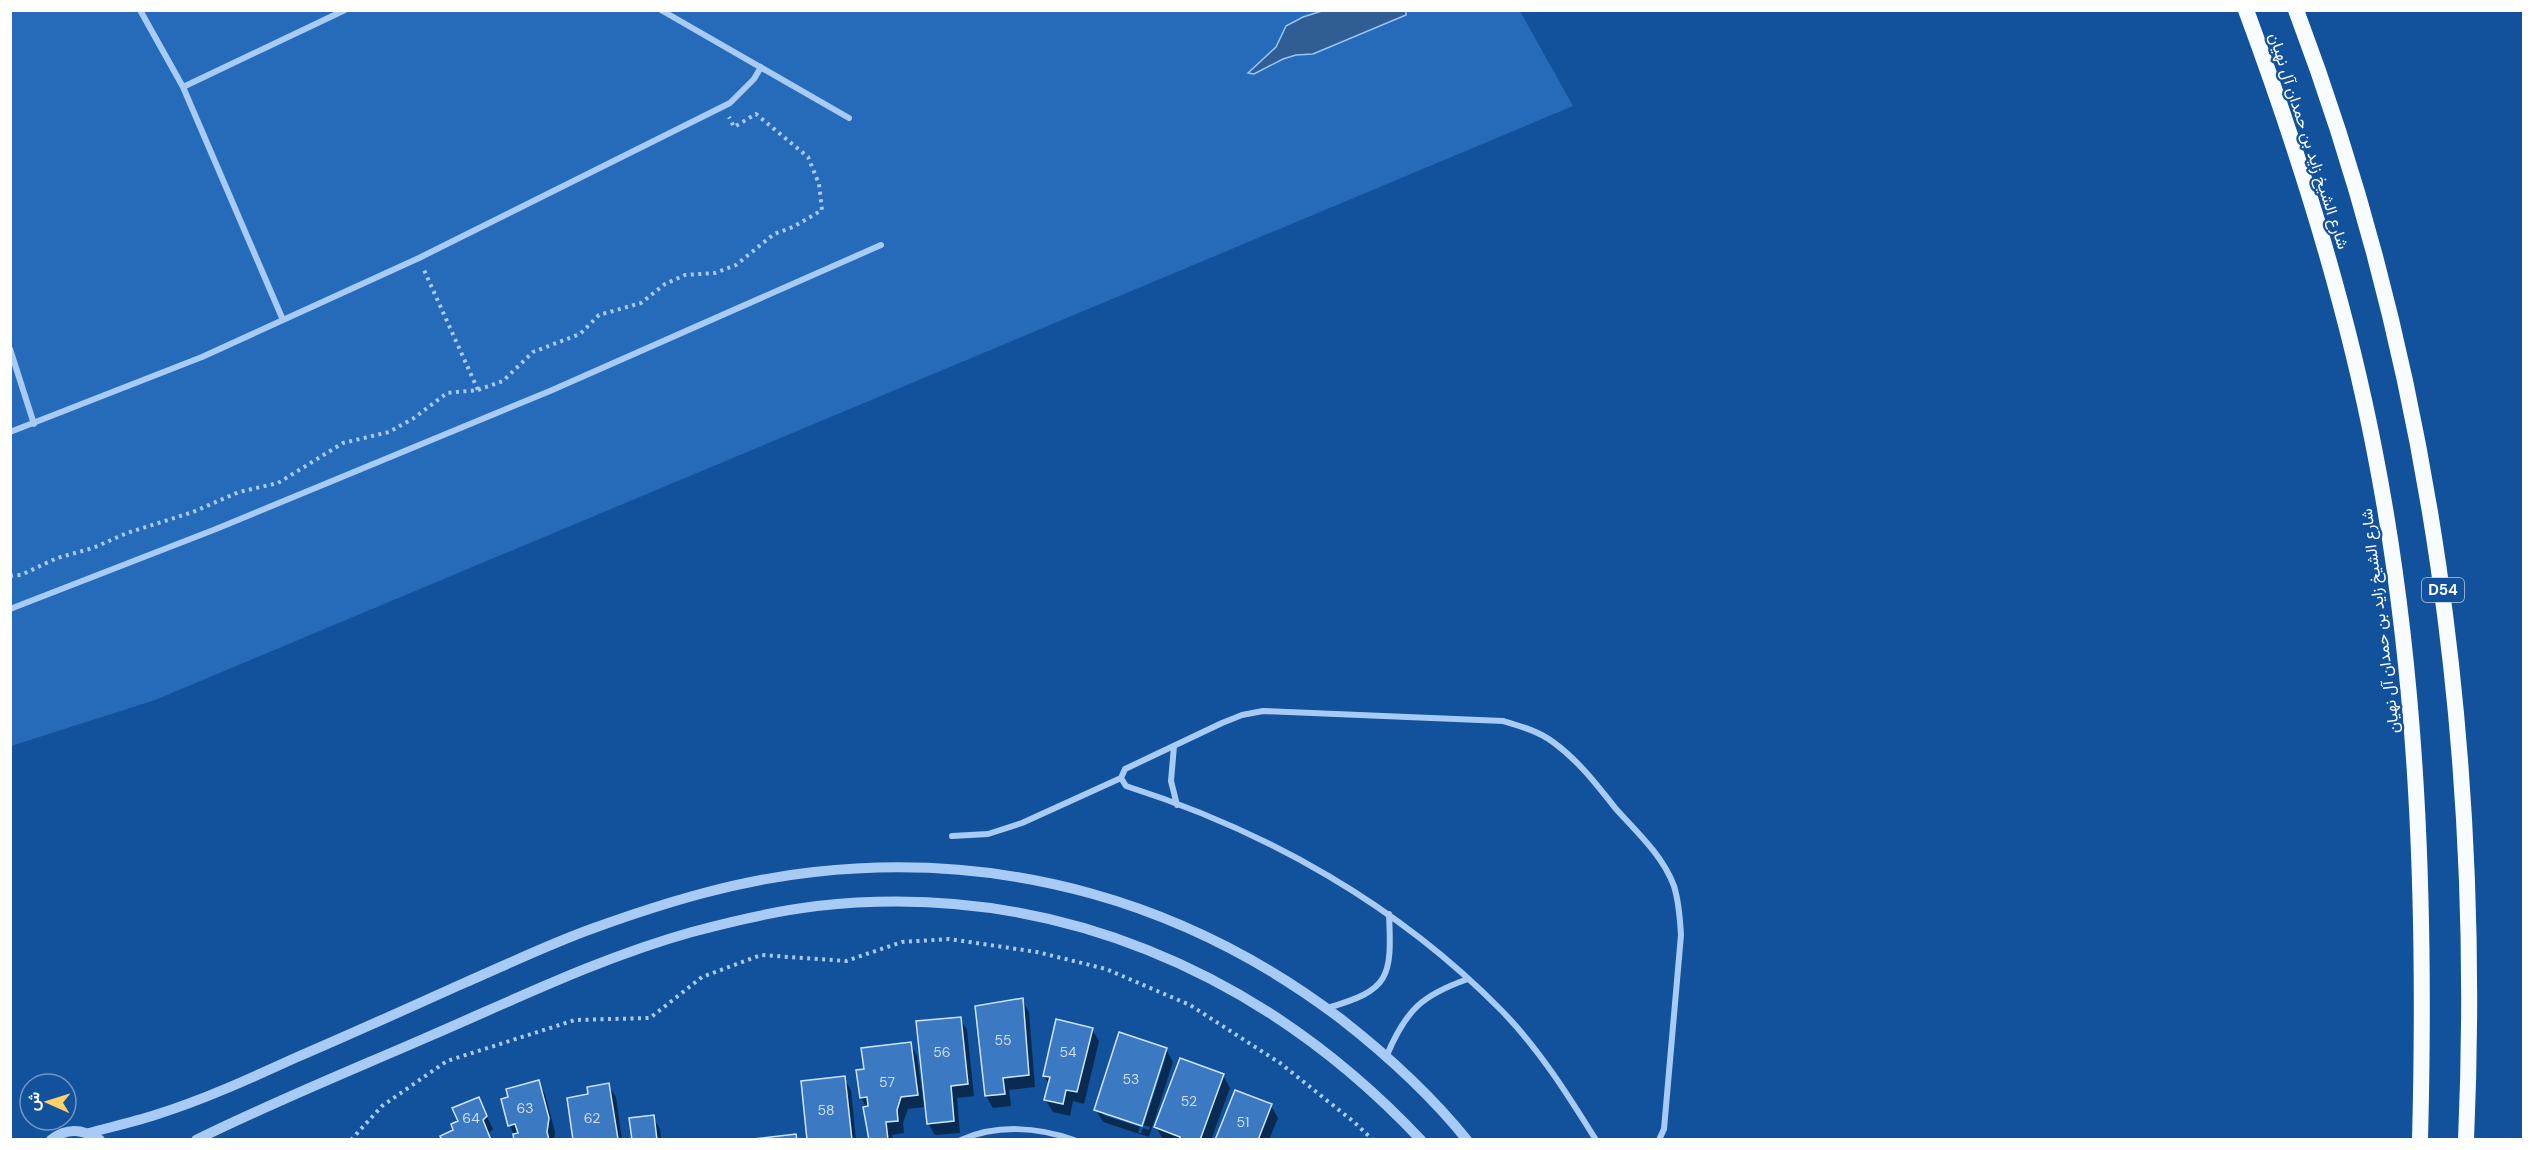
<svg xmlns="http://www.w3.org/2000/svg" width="2534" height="1150" font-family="'DM Sans',Vazirmatn,sans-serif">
  <rect width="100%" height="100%" fill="#12519b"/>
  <path fill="#256bba" d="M 11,11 L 1520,11 L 1573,106 L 155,700 L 11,746 Z"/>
  <path fill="#305e94" stroke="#99c6f7" stroke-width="1.5" d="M 1322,11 L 1406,11 L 1406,15 L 1313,54 L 1296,55 L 1283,59 L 1254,74 L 1248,73 L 1276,47 L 1286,26 L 1303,17 Z"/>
  <path fill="#0007" fill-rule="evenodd" d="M 1022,1000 L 1029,1012 L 1035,1087 L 1009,1090 L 1011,1106 L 993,1108 L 986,1096 Z
    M 960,1018 L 967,1030 L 974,1096 L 957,1098 L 960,1133 L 935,1135 L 928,1123 Z
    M 1092,1029 L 1099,1041 L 1084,1104 L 1073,1101 L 1070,1116 L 1053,1112 L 1045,1099 L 1049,1084 L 1044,1076 Z
    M 910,1043 L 917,1056 L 924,1107 L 908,1109 L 903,1123 L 904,1133 L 892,1135 L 893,1140 L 870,1140 L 867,1108 L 861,1098 L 865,1070 Z
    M 1166,1049 L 1173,1062 L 1149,1137 L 1103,1122 L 1096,1110 ZM 1163,1056 L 1166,1056 L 1144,1125 L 1150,1127 L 1149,1130 L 1143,1128 L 1141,1133 L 1138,1133 L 1140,1127 L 1103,1115 L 1103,1112 Z
    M 1223,1075 L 1230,1088 L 1211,1140 L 1163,1139 L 1156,1127 Z
    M 844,1078 L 851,1090 L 856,1140 L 809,1140 Z
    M 538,1082 L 545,1094 L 555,1132 L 554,1140 L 516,1140 L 510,1125 L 510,1098 Z
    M 608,1085 L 616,1097 L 622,1140 L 574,1140 L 590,1096 Z
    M 478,1099 L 493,1129 L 489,1133 L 492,1140 L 444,1140 L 455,1130 Z
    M 1271,1106 L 1278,1118 L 1269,1140 L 1217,1140 Z
    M 653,1117 L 660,1129 L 661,1140 L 633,1140 Z"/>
  <path fill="#3b7ac2" stroke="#cfe5fe" stroke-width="1.5" d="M 1023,998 L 1029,1075 L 1003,1078 L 1005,1094 L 985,1096 L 975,1006 Z
    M 961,1017 L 968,1084 L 951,1086 L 954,1121 L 927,1124 L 916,1021 Z
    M 1056,1019 L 1093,1028 L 1077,1092 L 1066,1090 L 1063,1104 L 1044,1100 L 1050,1077 L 1043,1076 Z
    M 1119,1032 L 1167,1048 L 1142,1126 L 1094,1110 Z
    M 911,1042 L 918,1095 L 901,1097 L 897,1110 L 898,1121 L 886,1122 L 888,1140 L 869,1140 L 863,1107 L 868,1106 L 867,1097 L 860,1098 L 856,1070 L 864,1069 L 861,1048 Z
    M 1180,1058 L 1224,1074 L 1200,1140 L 1179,1140 L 1180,1137 L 1154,1127 Z
    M 845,1076 L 852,1140 L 807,1140 L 801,1081 Z
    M 539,1080 L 549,1118 L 547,1132 L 549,1140 L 514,1140 L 513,1134 L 518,1133 L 515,1124 L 508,1126 L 501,1099 L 508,1097 L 506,1089 Z
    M 609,1083 L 618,1139 L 573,1140 L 567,1098 L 588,1094 L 587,1087 Z
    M 1235,1090 L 1272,1104 L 1258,1140 L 1215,1140 Z
    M 479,1097 L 487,1116 L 483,1120 L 491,1140 L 442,1140 L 440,1136 L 453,1130 L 451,1124 L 458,1121 L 452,1108 Z
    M 654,1115 L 657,1140 L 632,1140 L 629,1118 Z
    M 796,1134 L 797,1140 L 754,1140 L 754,1139 Z"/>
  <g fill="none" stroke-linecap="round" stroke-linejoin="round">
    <path stroke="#a7cbf4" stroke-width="4" stroke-dasharray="3 4.5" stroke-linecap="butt" d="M 478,390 L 503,381 L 533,352 L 580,334 L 599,315 L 641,303 L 665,284 L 685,275 L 715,273 L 736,265 L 774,234 L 793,227 L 822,210 L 819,184 L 808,157 L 756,114 L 734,127 L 729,117
      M 10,576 L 21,575 L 57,558 L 93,548 L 127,533 L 193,512 L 239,492 L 278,483 L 343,443 L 389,432 L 414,418 L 447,393 L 478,390 L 424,270
      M 351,1140 L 382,1106 L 447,1061 L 575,1020 L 650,1018 L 702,977 L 761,955 L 846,961 L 902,942 L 949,939 L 1037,952 L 1106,969 L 1190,1005 L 1280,1063 L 1354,1122 L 1373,1140"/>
    <path stroke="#a7cbf4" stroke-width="6" d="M 140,10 L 183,87 L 283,320
      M 661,10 L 849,118
      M 183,87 L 345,10
      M 10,349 L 34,424
      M 10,432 L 202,357 L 283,320 L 419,258 L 730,103 L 754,79 L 761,67
      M 10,609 L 216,529 L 550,391 L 881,245
      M 1174,746 L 1171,781 L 1177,805
      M 952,836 L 988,834 L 1022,823 L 1121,778
      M 1327,1008 C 1390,990 1392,978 1389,914
      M 1387,1055 C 1406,1010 1422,995 1468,979
      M 961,1140 C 996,1124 1038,1127 1074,1140
      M 1596,1140 C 1568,1095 1539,1049 1502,1011 C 1398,905 1267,831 1126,786 L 1121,778 L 1125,769 L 1222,723 L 1242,715 L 1263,711 L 1503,721 C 1520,726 1538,731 1553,742 C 1578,760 1597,785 1616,809 C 1637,832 1663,856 1674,886 C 1679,902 1680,918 1681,935 L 1664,1129 L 1659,1140"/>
    <path stroke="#a7cbf4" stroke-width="10" d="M 89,1133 C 111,1127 133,1122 155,1115 C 203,1100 249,1079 295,1058 C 351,1034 406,1009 462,984 C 506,965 549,944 594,928 C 666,902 739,880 814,872 C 1007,851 1187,902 1341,1019 C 1387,1055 1430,1094 1467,1140
      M 51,1140 C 67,1127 83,1129 100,1140
      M 196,1140 C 273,1102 352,1070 430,1036 C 516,999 602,957 692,932 C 733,921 775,911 817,906 C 1051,880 1262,971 1421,1140"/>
    <path stroke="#f9fcff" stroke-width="16" d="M 2246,10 C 2299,153 2345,299 2374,448 C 2419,675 2426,909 2420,1140
      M 2296,10 C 2432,370 2483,756 2466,1140"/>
  </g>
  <g text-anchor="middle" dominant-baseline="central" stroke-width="4.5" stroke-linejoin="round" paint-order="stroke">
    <g font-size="14" fill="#cedef0">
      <text x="1003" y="1040">55</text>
      <text x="942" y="1052">56</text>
      <text x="1068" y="1052">54</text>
      <text x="1131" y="1079">53</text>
      <text x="887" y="1082">57</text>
      <text x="1189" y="1101">52</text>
      <text x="525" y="1108">63</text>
      <text x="826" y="1110">58</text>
      <text x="471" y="1118">64</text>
      <text x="592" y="1118">62</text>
      <text x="1243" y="1122">51</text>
    </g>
    <rect fill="#12519b" stroke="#b8cbe1" stroke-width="1.5" x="2422" y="578" width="42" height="24" rx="4.5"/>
    <g font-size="15" font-weight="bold" fill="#fff">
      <text x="2443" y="590">D54</text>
    </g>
    <g font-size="16" fill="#fff" stroke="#12519b">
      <text transform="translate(2309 141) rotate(72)">شارع الشيخ زايد بن حمدان آل نهيان</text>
      <text transform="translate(2380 621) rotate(-97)">شارع الشيخ زايد بن حمدان آل نهيان</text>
    </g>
  </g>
  <rect width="2534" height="1150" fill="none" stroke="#ffffff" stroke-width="24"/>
  <g transform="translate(48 1102) rotate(273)"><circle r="28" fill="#12519b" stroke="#7197c3" stroke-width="1.5"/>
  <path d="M0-4.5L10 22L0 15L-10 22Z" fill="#ffd169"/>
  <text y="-9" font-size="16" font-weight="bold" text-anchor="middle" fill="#ffffff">ش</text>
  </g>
</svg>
